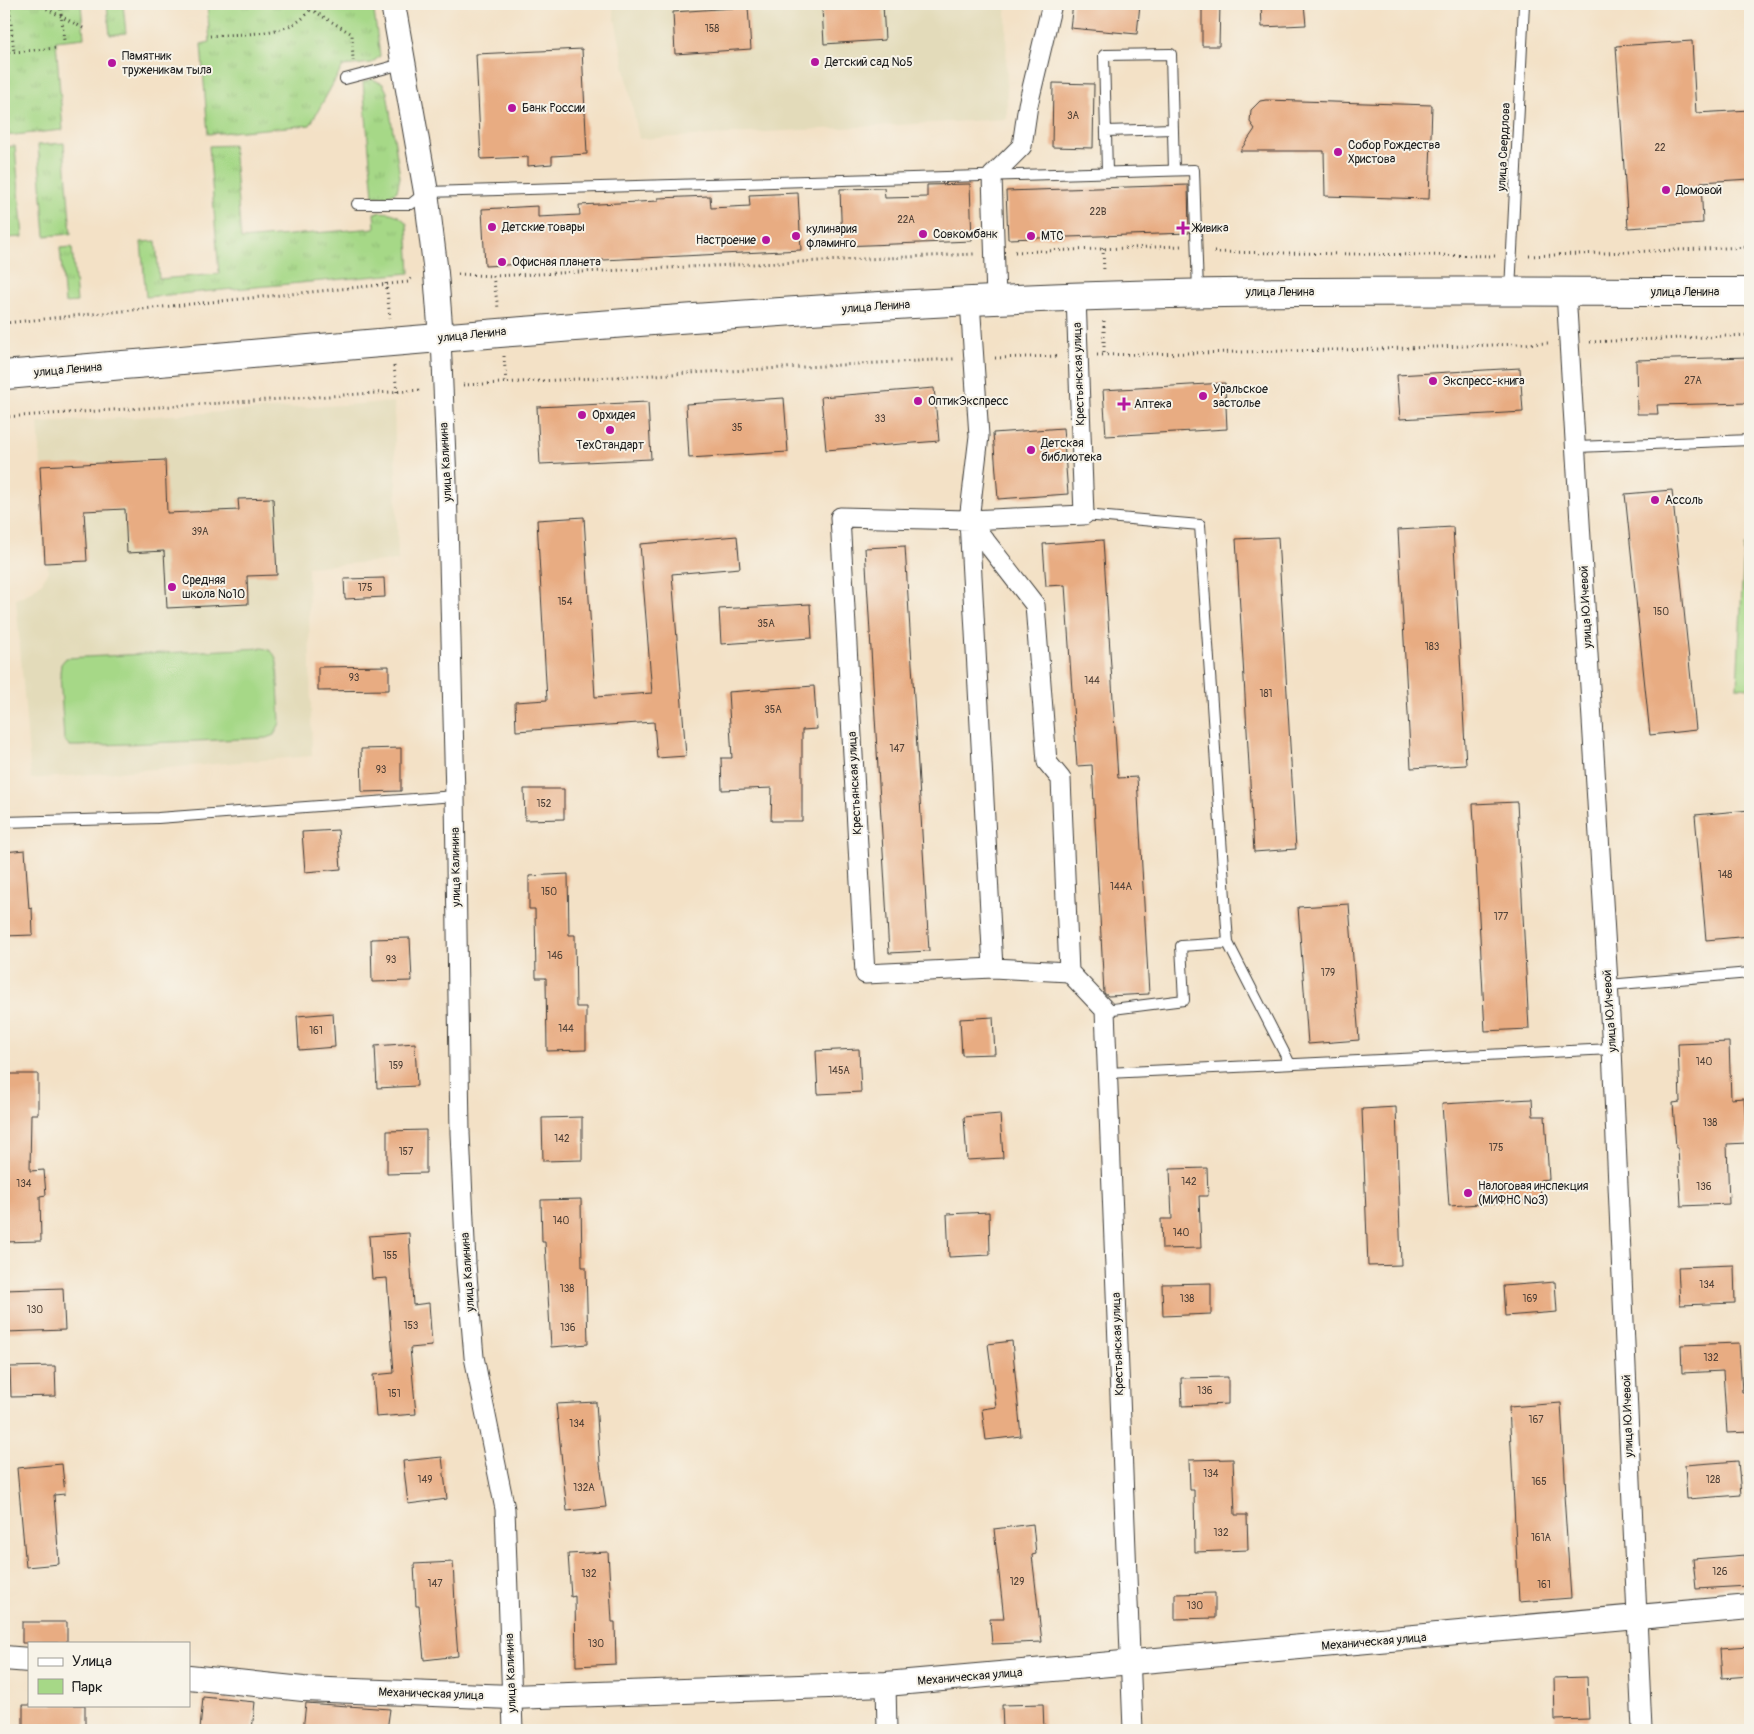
<svg xmlns="http://www.w3.org/2000/svg" width="1754" height="1734" font-family="Pangolin,sans-serif">
  <defs>
    <pattern id="grass-tufts" width="24" height="20" patternUnits="userSpaceOnUse" patternTransform="scale(1.25)"><rect width="24" height="20" fill="#a6d887"/><path d="M3 7l-1-3M5 7V3M7 7l1-3M15 17l-1-3M17 17v-4M19 17l1-3" fill="none" stroke="#8eb974"/></pattern>
  </defs>
  <rect width="100%" height="100%" fill="#f7f3e8"/>
  <filter id="ink" filterUnits="userSpaceOnUse"><feTurbulence type="fractalNoise" baseFrequency=".02" numOctaves="2"/><feDisplacementMap in="SourceGraphic" scale="10" xChannelSelector="R" yChannelSelector="G"/><feConvolveMatrix kernelMatrix="1 2 1 2 8 2 1 2 1" color-interpolation-filters="sRGB"/></filter>
  <filter id="wash" filterUnits="userSpaceOnUse"><feTurbulence type="fractalNoise" baseFrequency=".0096" numOctaves="4" result="noise"/><feDisplacementMap in="SourceGraphic" scale="20" xChannelSelector="R" yChannelSelector="G"/><feGaussianBlur stdDeviation="1.12" result="paint"/><feColorMatrix in="noise" values="0 0 0 0 0 0 0 0 0 0 0 0 0 0 0 0 0 1.4 0 .05"/><feComposite in="paint" operator="in"/></filter>
  <g filter="url(#wash)">
    <rect width="100%" height="100%" fill="#f3e1c6"/>
    <path fill="#e3dbba" d="M 612,4 L 1006,4 L 1007,119 L 639,139 Z
      M 394,402 L 398,560 L 308,567 L 312,756 L 31,779 L 16,599 L 31,592 L 42,582 L 48,572 L 38,423 Z"/>
    <path fill="url(#grass-tufts)" stroke="#617a52" d="M 4,4 L 81,4 L 84,38 L 56,41 L 63,130 L 4,136 Z
      M 107,4 L 123,4 L 126,33 L 110,35 Z
      M 207,4 L 373,4 L 380,56 L 372,63 L 343,66 L 310,125 L 208,134 L 201,44 L 210,42 Z
      M 372,79 L 383,84 L 387,92 L 400,177 L 397,191 L 386,197 L 373,196 L 363,82 Z
      M 64,143 L 71,234 L 45,236 L 38,145 Z
      M 233,145 L 241,239 L 375,228 L 374,213 C 388,211 399,213 407,224 L 410,273 L 146,297 L 141,242 L 156,241 L 159,279 L 219,274 L 209,146 Z
      M 15,146 L 23,237 L 4,238 L 4,147 Z
      M 72,247 L 77,302 L 65,303 L 60,248 Z"/>
    <path fill="#a6d887" stroke="#617a52" d="M 1744,546 L 1750,546 L 1750,688 L 1737,687 Z
      M 262,648 C 272,650 275,653 277,663 L 280,723 L 274,735 L 266,738 L 79,746 L 70,746 L 64,740 L 60,673 L 61,664 L 66,658 Z"/>
    <g id="blocks">
      <path fill="#e8ac82" d="M 883,4 L 885,40 L 824,44 L 822,8 Z
        M 1073,4 L 1140,4 L 1137,34 L 1070,28 Z
        M 1202,4 L 1220,4 L 1219,46 L 1202,46 Z
        M 1261,4 L 1304,4 L 1306,25 L 1262,27 Z
        M 748,7 L 751,49 L 675,54 L 673,12 Z
        M 1692,41 L 1696,113 L 1750,110 L 1750,179 L 1701,182 L 1703,223 L 1628,228 L 1616,46 Z
        M 582,49 L 587,154 L 552,156 L 552,164 L 528,166 L 528,157 L 481,159 L 476,54 Z
        M 1053,83 L 1094,84 L 1093,148 L 1052,147 Z
        M 1266,100 L 1432,105 L 1429,199 L 1325,196 L 1324,151 L 1240,151 L 1255,129 L 1250,122 L 1251,110 L 1260,101 Z
        M 970,184 L 972,241 L 842,246 L 840,189 L 884,188 L 885,198 L 927,197 L 927,185 Z
        M 1188,185 L 1189,233 L 1008,239 L 1006,191 Z
        M 798,193 L 801,250 L 485,266 L 482,209 L 538,206 L 538,217 L 580,215 L 579,205 L 658,201 L 658,198 L 710,196 L 711,208 L 750,206 L 749,195 Z
        M 1750,357 L 1750,403 L 1657,405 L 1658,414 L 1637,414 L 1636,360 Z
        M 1520,368 L 1523,412 L 1400,419 L 1397,375 Z
        M 1225,383 L 1227,429 L 1106,436 L 1103,390 Z
        M 934,388 L 939,441 L 826,450 L 821,397 Z
        M 784,398 L 788,452 L 689,458 L 686,404 Z
        M 648,402 L 651,459 L 540,464 L 537,407 Z
        M 1063,428 L 1068,494 L 998,499 L 993,433 Z
        M 165,460 L 167,513 L 239,510 L 238,499 L 273,498 L 277,575 L 247,576 L 248,604 L 167,608 L 164,551 L 127,553 L 125,509 L 84,511 L 87,561 L 45,563 L 40,466 Z
        M 1672,490 L 1696,730 L 1650,735 L 1625,494 Z
        M 584,517 L 595,697 L 652,693 L 640,544 L 737,536 L 740,568 L 672,574 L 686,756 L 657,758 L 654,722 L 516,731 L 515,702 L 547,700 L 537,520 Z
        M 1453,527 L 1466,765 L 1411,768 L 1398,530 Z
        M 1278,537 L 1296,849 L 1254,852 L 1236,539 Z
        M 1103,540 L 1118,778 L 1137,777 L 1149,994 L 1108,996 L 1104,993 L 1092,765 L 1077,766 L 1065,585 L 1046,586 L 1043,544 Z
        M 905,546 L 929,951 L 889,953 L 865,548 Z
        M 384,578 L 385,597 L 345,599 L 344,579 Z
        M 810,604 L 812,638 L 721,644 L 719,609 Z
        M 389,666 L 389,690 L 318,691 L 318,667 Z
        M 814,686 L 817,729 L 802,730 L 802,821 L 771,821 L 772,788 L 722,790 L 721,758 L 732,758 L 728,692 Z
        M 401,748 L 401,791 L 362,792 L 361,749 Z
        M 524,789 L 564,789 L 564,819 L 525,820 Z
        M 1517,802 L 1529,1029 L 1485,1031 L 1473,804 Z
        M 1750,810 L 1750,936 L 1706,940 L 1695,815 Z
        M 338,830 L 341,869 L 305,872 L 302,832 Z
        M 25,850 L 29,909 L 32,908 L 33,935 L 4,936 L 4,852 Z
        M 568,874 L 569,935 L 575,935 L 576,1007 L 586,1007 L 586,1050 L 547,1051 L 546,978 L 536,978 L 535,909 L 529,909 L 529,876 Z
        M 1349,904 L 1359,1040 L 1308,1044 L 1298,907 Z
        M 410,938 L 412,981 L 372,982 L 371,939 Z
        M 333,1013 L 335,1047 L 299,1050 L 297,1016 Z
        M 993,1017 L 995,1054 L 962,1055 L 960,1019 Z
        M 1729,1042 L 1731,1099 L 1744,1098 L 1747,1143 L 1727,1144 L 1729,1204 L 1681,1206 L 1678,1148 L 1676,1148 L 1673,1103 L 1680,1102 L 1678,1044 Z
        M 415,1043 L 417,1086 L 377,1088 L 375,1046 Z
        M 859,1049 L 861,1092 L 818,1094 L 816,1051 Z
        M 4,1074 L 38,1074 L 38,1114 L 31,1114 L 30,1171 L 44,1170 L 46,1195 L 40,1196 L 41,1241 L 4,1242 Z
        M 1532,1099 L 1533,1116 L 1545,1116 L 1549,1179 L 1540,1180 L 1541,1200 L 1449,1206 L 1442,1104 Z
        M 1396,1107 L 1401,1265 L 1368,1266 L 1362,1109 Z
        M 1000,1114 L 1003,1158 L 967,1160 L 964,1117 Z
        M 582,1117 L 582,1160 L 543,1161 L 542,1118 Z
        M 426,1130 L 426,1173 L 387,1174 L 387,1131 Z
        M 1207,1168 L 1208,1196 L 1199,1196 L 1201,1248 L 1162,1249 L 1161,1219 L 1172,1219 L 1170,1169 Z
        M 581,1199 L 582,1267 L 586,1267 L 588,1344 L 551,1347 L 545,1242 L 542,1242 L 541,1200 Z
        M 989,1212 L 990,1255 L 949,1257 L 947,1214 Z
        M 409,1233 L 413,1305 L 429,1303 L 432,1346 L 410,1348 L 416,1414 L 376,1417 L 373,1375 L 394,1373 L 387,1278 L 372,1279 L 369,1236 Z
        M 1734,1265 L 1735,1303 L 1680,1305 L 1678,1267 Z
        M 1555,1282 L 1557,1312 L 1505,1316 L 1503,1286 Z
        M 1211,1283 L 1211,1314 L 1163,1316 L 1162,1284 Z
        M 63,1288 L 65,1330 L 6,1332 L 5,1290 Z
        M 1012,1341 L 1021,1436 L 986,1440 L 982,1409 L 996,1407 L 988,1344 Z
        M 1739,1343 L 1742,1392 L 1750,1392 L 1750,1432 L 1727,1433 L 1723,1371 L 1682,1373 L 1681,1345 Z
        M 55,1366 L 56,1396 L 11,1397 L 10,1367 Z
        M 1228,1377 L 1228,1404 L 1182,1406 L 1181,1378 Z
        M 596,1402 L 600,1464 L 606,1507 L 567,1511 L 556,1404 Z
        M 1561,1403 L 1566,1495 L 1564,1495 L 1571,1598 L 1519,1602 L 1509,1407 Z
        M 442,1457 L 447,1499 L 408,1504 L 403,1461 Z
        M 1233,1459 L 1235,1515 L 1247,1515 L 1248,1550 L 1195,1552 L 1194,1490 L 1190,1490 L 1189,1460 Z
        M 1738,1461 L 1741,1495 L 1687,1499 L 1685,1465 Z
        M 62,1464 L 65,1494 L 54,1495 L 59,1564 L 26,1567 L 17,1468 Z
        M 1033,1524 L 1036,1554 L 1032,1555 L 1042,1642 L 992,1644 L 990,1619 L 1004,1619 L 994,1529 Z
        M 608,1552 L 612,1622 L 615,1622 L 616,1664 L 576,1666 L 575,1596 L 571,1597 L 568,1554 Z
        M 1745,1555 L 1748,1586 L 1696,1589 L 1693,1559 Z
        M 453,1562 L 455,1604 L 454,1605 L 458,1656 L 424,1660 L 419,1606 L 416,1606 L 414,1564 Z
        M 1215,1593 L 1215,1618 L 1175,1619 L 1175,1594 Z
        M 22,1622 L 67,1622 L 67,1643 L 22,1643 Z
        M 1750,1646 L 1750,1676 L 1722,1678 L 1720,1648 Z
        M 1587,1677 L 1589,1719 L 1555,1720 L 1554,1678 Z
        M 203,1697 L 255,1702 L 252,1730 L 200,1730 Z
        M 306,1703 L 390,1709 L 387,1730 L 303,1730 Z
        M 1043,1704 L 1044,1730 L 1003,1730 L 1002,1705 Z
        M 23,1705 L 85,1705 L 85,1730 L 23,1730 Z"/>
    </g>
  </g>
  <g filter="url(#ink)">
    <use href="#blocks" fill-opacity="0" stroke="#3c3a36" stroke-width="1"/>
    <g fill="none" stroke-linecap="round" stroke-linejoin="round">
      <defs>
        <path id="service" d="M 345,79 L 402,64
          M 1106,131 L 1173,129
          M 1107,172 L 1104,55 L 1171,54 L 1174,170
          M 357,204 L 411,204 L 426,192 L 1194,170 L 1198,292
          M 1510,291 L 1524,4
          M 1577,447 L 1750,440
          M 1084,515 L 1200,525 L 1228,943 L 1181,946 L 1184,1000 L 1105,1010
          M 4,822 L 158,818 L 455,796
          M 1228,943 L 1290,1064
          M 1608,985 L 1750,973
          M 1107,1073 L 1612,1049"/>
        <path id="minor" d="M 1566,292 L 1612,1049 L 1642,1730
          M 1076,297 L 1084,515 L 969,520 L 1035,605 L 1047,762 L 1061,779 L 1069,972 L 1105,1010 L 1133,1730
          M 996,299 L 992,176 L 1022,146 L 1028,105 L 1052,4
          M 970,301 L 979,436 L 969,520 L 840,517 L 865,974 L 993,968 L 1069,972
          M 441,338 L 447,482 L 455,796 L 460,1133 L 466,1264 L 474,1357 L 505,1509 L 513,1730
          M 969,520 L 993,968
          M 886,1684 L 887,1730"/>
        <path id="tertiary" d="M 393,4 L 426,192 L 436,273 L 441,338
          M 4,1658 L 29,1660
          M 189,1677 L 303,1689 L 511,1697 L 886,1684 L 1750,1607"/>
        <path id="primary" d="M 4,375 C 334,348 664,315 994,300 C 1246,288 1498,292 1750,292"/>
      </defs>
      <use href="#service" stroke="#3c3a36" stroke-width="12"/>
      <use href="#minor" stroke="#3c3a36" stroke-width="21"/>
      <use href="#tertiary" stroke="#3c3a36" stroke-width="26"/>
      <use href="#primary" stroke="#3c3a36" stroke-width="30"/>
      <path stroke="#3c3a36" stroke-width="3" stroke-dasharray="1 4" stroke-linecap="butt" d="M 9,4 L 14,52
        M 38,4 L 83,28
        M 60,4 L 64,40
        M 302,4 L 352,34 L 353,61
        M 210,36 C 240,33 300,38 313,4
        M 4,53 L 56,48
        M 1103,248 L 1104,272
        M 1015,252 L 1181,246
        M 1214,252 L 1495,256
        M 1529,256 L 1750,247
        M 458,274 L 493,276 L 974,254
        M 493,276 L 498,308
        M 386,283 L 390,318
        M 1104,321 L 1104,355
        M 4,323 L 409,282 L 412,277
        M 1590,342 L 1750,335
        M 1097,355 L 1379,349 L 1548,343
        M 504,356 L 506,383
        M 995,358 L 1059,356
        M 394,366 L 397,392
        M 463,385 L 954,359
        M 4,417 L 422,390"/>
      <use href="#service" stroke="#fff" stroke-width="10"/>
      <use href="#minor" stroke="#fff" stroke-width="19"/>
      <use href="#tertiary" stroke="#fff" stroke-width="24"/>
      <use href="#primary" stroke="#fff" stroke-width="28"/>
    </g>
  </g>
  <g fill="#b5179e" stroke="#f7f3e8" stroke-width="2">
    <circle cx="815" cy="62" r="5"/>
    <circle cx="112" cy="63" r="5"/>
    <circle cx="512" cy="108" r="5"/>
    <circle cx="1338" cy="152" r="5"/>
    <circle cx="1666" cy="190" r="5"/>
    <circle cx="492" cy="227" r="5"/>
    <path d="M1180.5 220.5h5v5h5v5h-5v5h-5v-5h-5v-5h5z"/>
    <circle cx="923" cy="234" r="5"/>
    <circle cx="796" cy="236" r="5"/>
    <circle cx="1031" cy="236" r="5"/>
    <circle cx="766" cy="240" r="5"/>
    <circle cx="502" cy="262" r="5"/>
    <circle cx="1433" cy="381" r="5"/>
    <circle cx="1203" cy="396" r="5"/>
    <circle cx="918" cy="401" r="5"/>
    <path d="M1121.5 396.5h5v5h5v5h-5v5h-5v-5h-5v-5h5z"/>
    <circle cx="582" cy="415" r="5"/>
    <circle cx="610" cy="430" r="5"/>
    <circle cx="1031" cy="450" r="5"/>
    <circle cx="1655" cy="500" r="5"/>
    <circle cx="172" cy="587" r="5"/>
    <circle cx="1468" cy="1193" r="5"/>
  </g>
  <g text-anchor="middle" dominant-baseline="central" stroke-width="4" stroke-linejoin="round" paint-order="stroke">
    <g font-size="10" fill="#4f4036">
      <text x="712" y="29">158</text>
      <text x="1073" y="116">3А</text>
      <text x="1660" y="148">22</text>
      <text x="1098" y="212">22В</text>
      <text x="906" y="220">22А</text>
      <text x="1693" y="381">27А</text>
      <text x="880" y="419">33</text>
      <text x="737" y="428">35</text>
      <text x="200" y="532">39А</text>
      <text x="365" y="588">175</text>
      <text x="565" y="602">154</text>
      <text x="1661" y="612">150</text>
      <text x="766" y="624">35А</text>
      <text x="1432" y="647">183</text>
      <text x="354" y="678">93</text>
      <text x="1092" y="681">144</text>
      <text x="1266" y="694">181</text>
      <text x="773" y="710">35А</text>
      <text x="897" y="749">147</text>
      <text x="381" y="770">93</text>
      <text x="544" y="804">152</text>
      <text x="1725" y="875">148</text>
      <text x="1121" y="887">144А</text>
      <text x="549" y="892">150</text>
      <text x="1501" y="917">177</text>
      <text x="555" y="956">146</text>
      <text x="391" y="960">93</text>
      <text x="1328" y="973">179</text>
      <text x="566" y="1029">144</text>
      <text x="316" y="1031">161</text>
      <text x="1704" y="1062">140</text>
      <text x="396" y="1066">159</text>
      <text x="839" y="1071">145А</text>
      <text x="1710" y="1123">138</text>
      <text x="562" y="1139">142</text>
      <text x="1496" y="1148">175</text>
      <text x="406" y="1152">157</text>
      <text x="1189" y="1182">142</text>
      <text x="24" y="1184">134</text>
      <text x="1704" y="1187">136</text>
      <text x="561" y="1221">140</text>
      <text x="1181" y="1233">140</text>
      <text x="390" y="1256">155</text>
      <text x="1707" y="1285">134</text>
      <text x="567" y="1289">138</text>
      <text x="1187" y="1299">138</text>
      <text x="1530" y="1299">169</text>
      <text x="35" y="1310">130</text>
      <text x="411" y="1326">153</text>
      <text x="568" y="1328">136</text>
      <text x="1711" y="1358">132</text>
      <text x="1205" y="1391">136</text>
      <text x="394" y="1394">151</text>
      <text x="1536" y="1420">167</text>
      <text x="577" y="1424">134</text>
      <text x="1211" y="1474">134</text>
      <text x="425" y="1480">149</text>
      <text x="1713" y="1480">128</text>
      <text x="1539" y="1482">165</text>
      <text x="584" y="1488">132А</text>
      <text x="1221" y="1533">132</text>
      <text x="1541" y="1538">161А</text>
      <text x="1720" y="1572">126</text>
      <text x="589" y="1574">132</text>
      <text x="1017" y="1582">129</text>
      <text x="435" y="1584">147</text>
      <text x="1544" y="1585">161</text>
      <text x="1195" y="1606">130</text>
      <text x="596" y="1644">130</text>
    </g>
    <g font-size="12" fill="#1c1c1c" stroke="#f7f3e8" text-anchor="start">
      <text x="122" y="56">Памятник<tspan x="122" dy="14">труженикам тыла</tspan></text>
      <text x="825" y="62">Детский сад №5</text>
      <text x="522" y="108">Банк России</text>
      <text x="1348" y="145">Собор Рождества<tspan x="1348" dy="14">Христова</tspan></text>
      <text x="1676" y="190">Домовой</text>
      <text x="502" y="227">Детские товары</text>
      <text x="1193" y="228">Живика</text>
      <text x="806" y="229">кулинария<tspan x="806" dy="14">фламинго</tspan></text>
      <text x="933" y="234">Совкомбанк</text>
      <text x="1041" y="236">МТС</text>
      <text x="756" y="240" text-anchor="end">Настроение</text>
      <text x="512" y="262">Офисная планета</text>
      <text x="1443" y="381">Экспресс-книга</text>
      <text x="1213" y="389">Уральское<tspan x="1213" dy="14">застолье</tspan></text>
      <text x="928" y="401">ОптикЭкспресс</text>
      <text x="1134" y="404">Аптека</text>
      <text x="592" y="415">Орхидея</text>
      <text x="1041" y="443">Детская<tspan x="1041" dy="14">библиотека</tspan></text>
      <text x="610" y="445" text-anchor="middle">ТехСтандарт</text>
      <text x="1665" y="500">Ассоль</text>
      <text x="182" y="580">Средняя<tspan x="182" dy="14">школа №10</tspan></text>
      <text x="1478" y="1186">Налоговая инспекция<tspan x="1478" dy="14">(МИФНС №3)</tspan></text>
    </g>
    <g font-size="12" fill="#1c1c1c" stroke="#f7f3e8">
      <text transform="translate(1504 147) rotate(-87)">улица Свердлова</text>
      <text x="1280" y="292">улица Ленина</text>
      <text x="1685" y="292">улица Ленина</text>
      <text transform="translate(876 307) rotate(-4)">улица Ленина</text>
      <text transform="translate(472 335) rotate(-6)">улица Ленина</text>
      <text transform="translate(68 370) rotate(-5)">улица Ленина</text>
      <text transform="translate(1079 374) rotate(-92)">Крестьянская улица</text>
      <text transform="translate(446 462) rotate(-93)">улица Калинина</text>
      <text transform="translate(1586 607) rotate(-93)">улица Ю.Ичевой</text>
      <text transform="translate(855 783) rotate(-93)">Крестьянская улица</text>
      <text transform="translate(456 867) rotate(-91)">улица Калинина</text>
      <text transform="translate(1610 1011) rotate(-94)">улица Ю.Ичевой</text>
      <text transform="translate(468 1272) rotate(-94)">улица Калинина</text>
      <text transform="translate(1118 1344) rotate(-92)">Крестьянская улица</text>
      <text transform="translate(1628 1416) rotate(-92)">улица Ю.Ичевой</text>
      <text transform="translate(1374 1642) rotate(-5)">Механическая улица</text>
      <text transform="translate(511 1673) rotate(-92)">улица Калинина</text>
      <text transform="translate(970 1677) rotate(-5)">Механическая улица</text>
      <text transform="translate(431 1694) rotate(2)">Механическая улица</text>
    </g>
  </g>
  <rect width="1754" height="1734" fill="none" stroke="#f7f3e8" stroke-width="20"/>
  <rect x="28" y="1642" width="162" height="65" fill="#f7f3e8" stroke="#9f9d96"/>
  <rect x="38" y="1658" width="25" height="8" fill="#ffffff" stroke="#9f9d96"/>
  <text x="72" y="1666" font-size="15" fill="#1c1c1c">Улица</text>
  <rect x="38" y="1679" width="25" height="15" fill="#a6d887" stroke="#9f9d96"/>
  <text x="72" y="1692" font-size="15" fill="#1c1c1c">Парк</text>
</svg>
